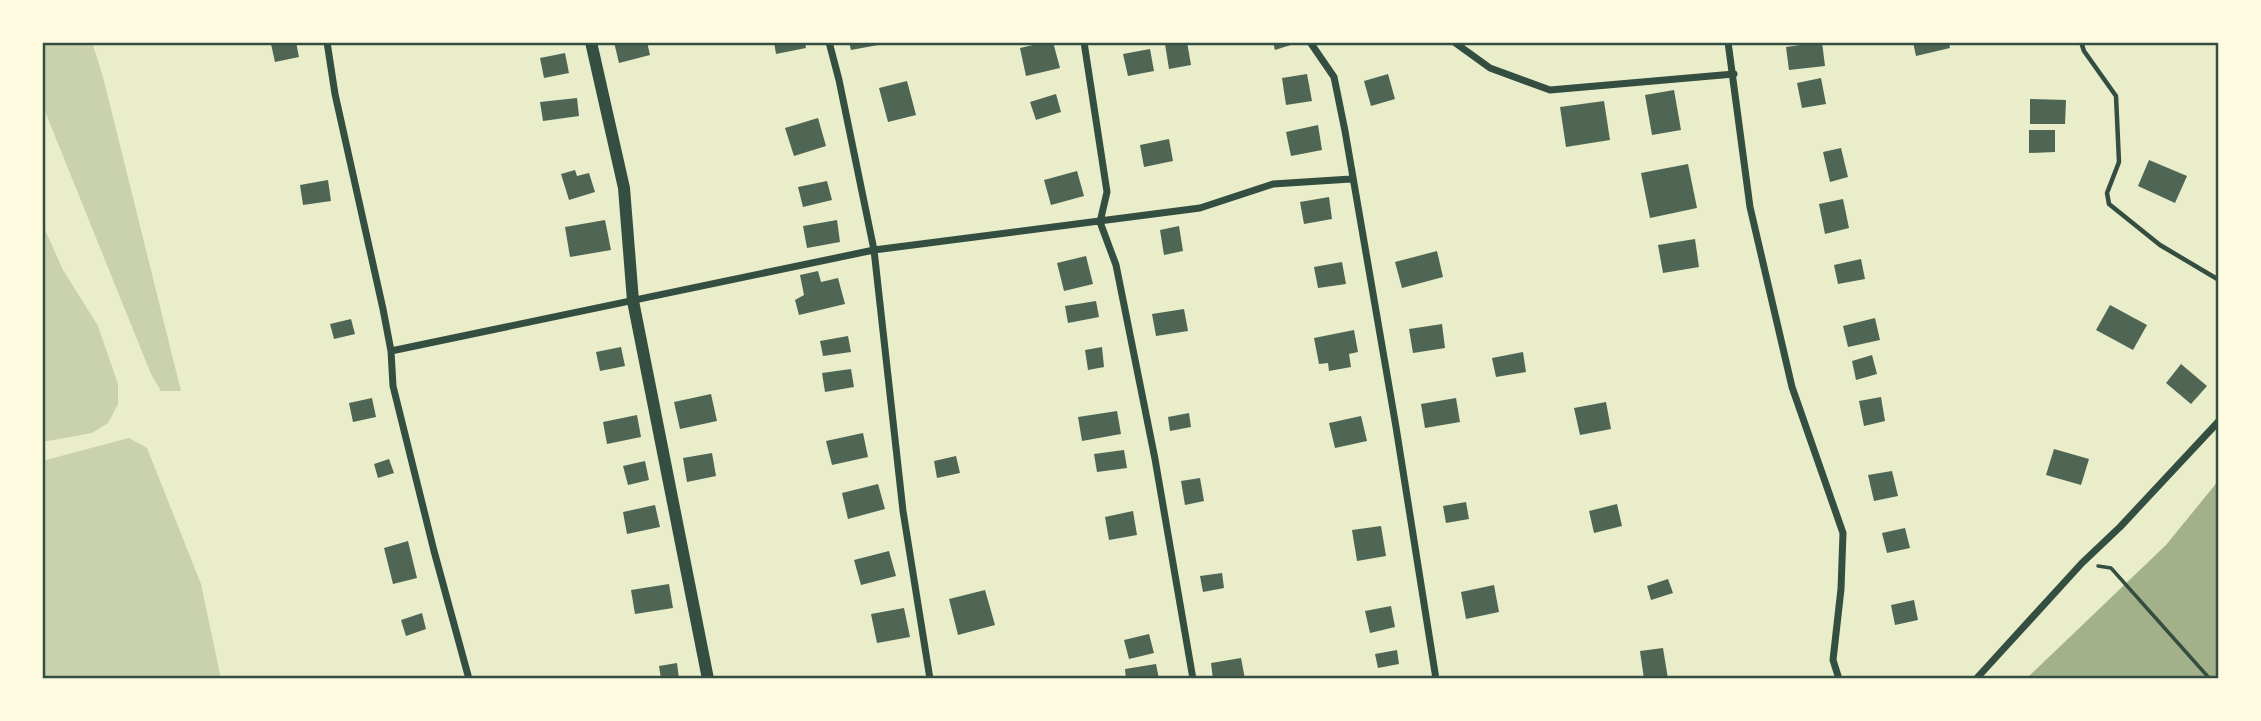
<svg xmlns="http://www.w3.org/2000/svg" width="2261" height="721" font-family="'DejaVu Sans',sans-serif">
  <rect width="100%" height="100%" fill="#e9edc9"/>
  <path fill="#cad2ad" d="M 42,42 L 92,42 L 103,77 L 181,391 L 161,391 L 151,374 L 42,104 Z
    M 42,223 L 63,270 L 98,326 L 118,384 L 118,404 L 108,423 L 92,433 L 42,442 Z
    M 129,438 L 147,448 L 201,584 L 221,679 L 42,679 L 42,461 Z"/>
  <path fill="#a3b18a" d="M 2219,480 L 2219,679 L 2026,679 L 2166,545 Z"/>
  <path fill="#4f6655" d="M 283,42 L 296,42 L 299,57 L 275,62 L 271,44 Z
    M 614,42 L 647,42 L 650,55 L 619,63 Z
    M 774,42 L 805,42 L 806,48 L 776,54 Z
    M 849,42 L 878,42 L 878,45 L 851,50 Z
    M 1046,42 L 1053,42 L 1060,68 L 1026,76 L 1020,48 Z
    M 1176,42 L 1187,42 L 1191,65 L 1169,69 L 1165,44 Z
    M 1273,42 L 1296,42 L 1297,43 L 1275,50 Z
    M 1822,42 L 1825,66 L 1789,70 L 1786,47 Z
    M 1913,42 L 1949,42 L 1950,48 L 1916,56 Z
    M 1150,49 L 1154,71 L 1128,76 L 1123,54 Z
    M 565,53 L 569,73 L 544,78 L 540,58 Z
    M 1307,74 L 1312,101 L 1286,105 L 1282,78 Z
    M 1388,74 L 1395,99 L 1371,106 L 1364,81 Z
    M 1821,78 L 1826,104 L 1802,108 L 1797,83 Z
    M 907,81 L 916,115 L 888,122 L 879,88 Z
    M 1674,90 L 1681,130 L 1652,135 L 1645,95 Z
    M 1056,94 L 1061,112 L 1036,120 L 1030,102 Z
    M 577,98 L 579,116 L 543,121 L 540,102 Z
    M 2030,99 L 2066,100 L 2065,124 L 2030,124 Z
    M 1604,101 L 1610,140 L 1566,147 L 1560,107 Z
    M 818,118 L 826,146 L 794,156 L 785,128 Z
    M 1318,125 L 1322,150 L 1291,156 L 1286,132 Z
    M 2029,130 L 2055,130 L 2055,152 L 2029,153 Z
    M 1169,139 L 1173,161 L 1144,167 L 1140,145 Z
    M 1841,148 L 1848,177 L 1830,182 L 1823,152 Z
    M 2149,160 L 2187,176 L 2175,203 L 2138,186 Z
    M 1688,164 L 1697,208 L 1650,218 L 1641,173 Z
    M 575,170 L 577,176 L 589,173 L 595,192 L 569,200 L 561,174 Z
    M 1077,171 L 1084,196 L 1051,205 L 1044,180 Z
    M 328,180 L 331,201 L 303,205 L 300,185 Z
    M 827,181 L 832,200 L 803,207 L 798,187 Z
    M 1329,197 L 1332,219 L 1304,224 L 1300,202 Z
    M 1843,199 L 1849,228 L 1825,234 L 1819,204 Z
    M 605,220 L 611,250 L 570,257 L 565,227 Z
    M 837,220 L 840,242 L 807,248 L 803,226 Z
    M 1179,226 L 1183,251 L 1164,255 L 1160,230 Z
    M 1695,239 L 1699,267 L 1663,273 L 1658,245 Z
    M 1437,251 L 1443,277 L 1402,288 L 1395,262 Z
    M 1086,256 L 1093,284 L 1064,291 L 1057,263 Z
    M 1861,259 L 1865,279 L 1838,284 L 1834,265 Z
    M 1342,262 L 1346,284 L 1318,288 L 1314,267 Z
    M 818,271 L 821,282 L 838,278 L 845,304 L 799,315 L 795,300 L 804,295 L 800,275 Z
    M 1096,301 L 1099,317 L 1068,323 L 1065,306 Z
    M 2110,305 L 2147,325 L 2133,350 L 2096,330 Z
    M 1184,309 L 1188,331 L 1156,336 L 1152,314 Z
    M 1875,318 L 1880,340 L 1848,347 L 1843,326 Z
    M 351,319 L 355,334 L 334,339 L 330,324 Z
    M 1442,324 L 1445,348 L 1413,353 L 1409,329 Z
    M 1354,330 L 1358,352 L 1349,354 L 1351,367 L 1329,371 L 1328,363 L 1319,364 L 1314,338 Z
    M 848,336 L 851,352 L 823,356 L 820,341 Z
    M 621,347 L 625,366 L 600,371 L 596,352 Z
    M 1102,347 L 1104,367 L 1088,370 L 1085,350 Z
    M 1523,352 L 1526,372 L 1496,377 L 1492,358 Z
    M 1872,355 L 1877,374 L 1856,380 L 1852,361 Z
    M 2181,364 L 2207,386 L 2191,404 L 2166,383 Z
    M 851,369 L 854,387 L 825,392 L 822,373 Z
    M 711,394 L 717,421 L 680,429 L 674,402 Z
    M 1881,397 L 1885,421 L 1864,426 L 1859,401 Z
    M 372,398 L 376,417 L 353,422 L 349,403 Z
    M 1456,398 L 1460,422 L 1425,428 L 1421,404 Z
    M 1606,402 L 1611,429 L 1580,435 L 1574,408 Z
    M 1117,411 L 1121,434 L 1082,441 L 1078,417 Z
    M 1189,413 L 1191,427 L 1170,431 L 1168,417 Z
    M 637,415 L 641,437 L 607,444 L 603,422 Z
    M 1361,416 L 1367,441 L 1335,448 L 1329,423 Z
    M 863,433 L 868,457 L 832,465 L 826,441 Z
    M 2054,449 L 2089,459 L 2081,485 L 2046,475 Z
    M 1124,450 L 1127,468 L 1097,472 L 1094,454 Z
    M 712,453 L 716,476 L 687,482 L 683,458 Z
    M 956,456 L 960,473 L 937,478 L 934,461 Z
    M 389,459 L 394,473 L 378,478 L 374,464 Z
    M 645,461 L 649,480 L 628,485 L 623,466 Z
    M 1892,471 L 1898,496 L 1874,501 L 1868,475 Z
    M 1200,478 L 1204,501 L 1185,505 L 1181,481 Z
    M 878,484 L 885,509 L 848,519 L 842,493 Z
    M 1466,502 L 1469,519 L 1446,523 L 1443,506 Z
    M 1617,504 L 1622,526 L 1594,533 L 1589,511 Z
    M 655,505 L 660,527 L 627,534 L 623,512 Z
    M 1133,511 L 1137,535 L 1109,540 L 1105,517 Z
    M 1381,526 L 1386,556 L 1357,561 L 1352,530 Z
    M 1905,528 L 1910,548 L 1887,553 L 1882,533 Z
    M 408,541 L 417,578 L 393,584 L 384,548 Z
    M 889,551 L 896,576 L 861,585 L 854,560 Z
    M 1222,573 L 1224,588 L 1203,592 L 1200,576 Z
    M 1668,579 L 1673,593 L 1651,600 L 1647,586 Z
    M 669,584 L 673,608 L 635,614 L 631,590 Z
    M 1494,585 L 1499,612 L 1466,619 L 1461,592 Z
    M 985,590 L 995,625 L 958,635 L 949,599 Z
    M 1914,600 L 1918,620 L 1895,625 L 1891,605 Z
    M 1391,606 L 1395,627 L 1370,633 L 1365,611 Z
    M 904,608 L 910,637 L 877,643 L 871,614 Z
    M 422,613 L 426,629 L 406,636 L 401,620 Z
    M 1149,634 L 1154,653 L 1129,659 L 1124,640 Z
    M 1663,648 L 1668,679 L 1644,679 L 1640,651 Z
    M 1397,650 L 1399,664 L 1378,668 L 1375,654 Z
    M 1241,658 L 1245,679 L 1213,679 L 1211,663 Z
    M 677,663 L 679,679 L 661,679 L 659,666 Z
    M 1156,664 L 1159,679 L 1126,679 L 1125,669 Z"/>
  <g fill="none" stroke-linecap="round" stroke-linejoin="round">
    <path stroke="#344e41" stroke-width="3.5" d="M 2098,566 L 2111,568 L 2210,679"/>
    <path stroke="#344e41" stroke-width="4.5" d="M 2081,42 L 2084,51 L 2116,96 L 2119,162 L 2107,193 L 2109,204 L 2160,245 L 2219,280"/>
    <path stroke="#344e41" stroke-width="7" d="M 327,42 L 335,94 L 383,309 L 391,351 L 393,386 L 434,551 L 469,679
      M 829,42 L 839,80 L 874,250 L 903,511 L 930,679
      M 1084,42 L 1107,192 L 1100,222 L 1116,265 L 1155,459 L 1193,679
      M 1310,42 L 1334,77 L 1345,131 L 1396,427 L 1436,679
      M 1454,42 L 1490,68 L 1550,90 L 1734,74
      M 1728,42 L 1750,207 L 1792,387 L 1843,533 L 1841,589 L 1833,660 L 1839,679
      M 391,351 L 874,250 L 1200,208 L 1273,184 L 1351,179
      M 1976,679 L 2082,563 L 2120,527 L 2219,421"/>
    <path stroke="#344e41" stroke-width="12" d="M 591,42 L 624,188 L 633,301 L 708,679"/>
  </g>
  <rect width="2261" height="721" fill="none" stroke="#fefae0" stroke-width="88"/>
  <rect x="44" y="44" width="2173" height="633" fill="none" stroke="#344e41" stroke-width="2.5"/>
</svg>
